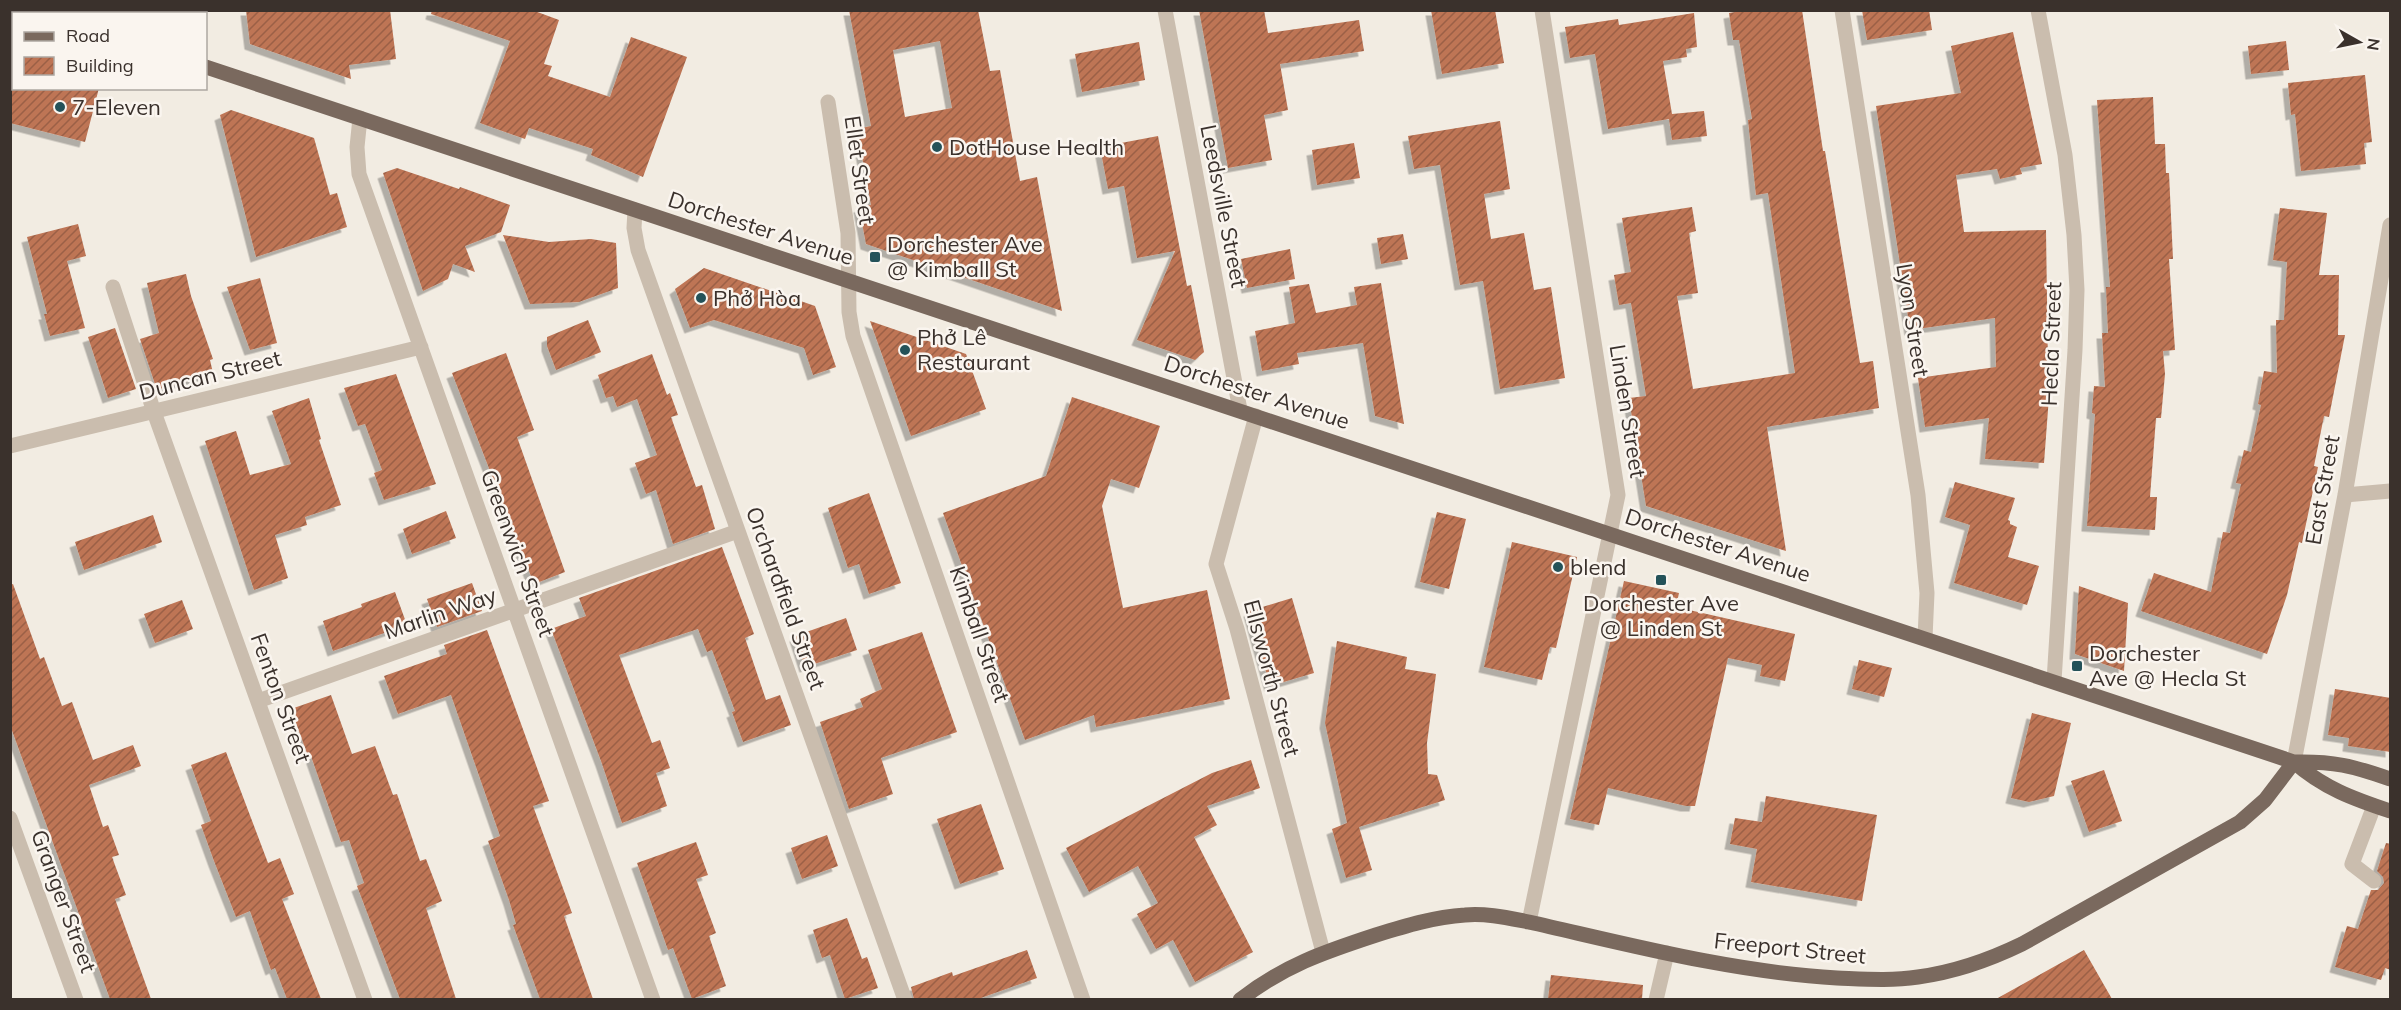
<svg xmlns="http://www.w3.org/2000/svg" width="2401" height="1010" font-family="Mulish,sans-serif">
  <defs>
    <pattern id="building-hatch" width="6" height="6" patternUnits="userSpaceOnUse" patternTransform="scale(1.5)"><rect width="6" height="6" fill="#be7454"/><path d="M-1 1l2-2M0 6l6-6M5 7l2-2" fill="none" stroke="#9b6046"/></pattern>
    <filter id="shadow"><feDropShadow dx="-5.5" dy="5.5" stdDeviation="0" flood-color="#0004"/></filter>
  </defs>
  <rect width="100%" height="100%" fill="#f2ece2"/>
  <path fill="url(#building-hatch)" fill-rule="evenodd" filter="url(#shadow)" d="M 246,10 L 390,10 L 396,59 L 349,65 L 351,79 L 250,44 Z
    M 432,10 L 532,10 L 559,20 L 544,64 L 552,66 L 548,76 L 610,97 L 631,37 L 687,57 L 643,177 L 591,155 L 593,149 L 529,128 L 525,139 L 480,123 L 510,41 L 431,14 Z
    M 849,10 L 978,10 L 990,71 L 1000,70 L 1020,181 L 1037,177 L 1062,311 L 866,244 L 859,207 L 871,205 L 857,129 L 871,126 ZM 940,41 L 952,108 L 905,117 L 893,50 Z
    M 1199,10 L 1264,10 L 1268,33 L 1359,20 L 1364,51 L 1280,64 L 1288,110 L 1264,115 L 1272,160 L 1228,168 Z
    M 1431,10 L 1495,10 L 1504,63 L 1442,74 Z
    M 1747,10 L 1802,10 L 1823,151 L 1825,151 L 1860,363 L 1873,361 L 1879,408 L 1767,427 L 1786,551 L 1646,506 L 1629,398 L 1646,396 L 1631,303 L 1619,305 L 1614,275 L 1631,272 L 1622,218 L 1692,207 L 1696,231 L 1689,233 L 1698,293 L 1677,296 L 1693,389 L 1795,373 L 1768,193 L 1756,195 L 1748,120 L 1752,119 L 1739,40 L 1733,40 L 1729,13 Z
    M 1862,10 L 1929,10 L 1932,30 L 1867,40 Z
    M 1694,13 L 1697,47 L 1686,49 L 1687,57 L 1663,61 L 1672,114 L 1704,111 L 1707,136 L 1672,140 L 1669,119 L 1608,129 L 1595,54 L 1570,58 L 1565,27 L 1618,19 L 1619,25 Z
    M 2013,32 L 2042,164 L 2020,168 L 2022,174 L 2000,179 L 1997,169 L 1956,175 L 1964,232 L 2046,230 L 2048,370 L 2051,370 L 2044,463 L 1985,459 L 1989,418 L 1925,427 L 1918,378 L 1996,367 L 1995,318 L 1910,330 L 1876,106 L 1961,93 L 1951,46 Z
    M 2286,41 L 2289,70 L 2251,74 L 2248,46 Z
    M 1139,42 L 1145,80 L 1082,92 L 1075,54 Z
    M 2365,75 L 2372,142 L 2364,143 L 2366,164 L 2301,171 L 2295,114 L 2291,115 L 2288,83 Z
    M 10,88 L 99,88 L 85,142 L 10,123 Z
    M 2153,97 L 2155,144 L 2165,144 L 2166,173 L 2169,173 L 2173,259 L 2169,259 L 2175,350 L 2163,351 L 2165,374 L 2161,418 L 2156,418 L 2150,497 L 2157,497 L 2155,530 L 2087,526 L 2095,414 L 2092,413 L 2094,386 L 2105,387 L 2102,333 L 2108,333 L 2106,287 L 2110,287 L 2097,100 Z
    M 231,110 L 314,138 L 330,195 L 337,193 L 347,227 L 256,257 L 220,115 Z
    M 1500,121 L 1510,189 L 1484,194 L 1491,239 L 1524,233 L 1534,290 L 1551,287 L 1565,378 L 1500,389 L 1483,281 L 1460,285 L 1440,165 L 1414,169 L 1408,136 Z
    M 1158,136 L 1187,286 L 1191,285 L 1204,352 L 1195,360 L 1137,340 L 1175,251 L 1137,258 L 1124,186 L 1108,189 L 1100,147 Z
    M 1354,143 L 1360,178 L 1317,185 L 1312,150 Z
    M 397,168 L 459,189 L 460,187 L 510,205 L 501,232 L 465,246 L 475,272 L 453,264 L 448,279 L 423,291 L 383,173 Z
    M 2280,208 L 2327,213 L 2319,275 L 2339,275 L 2338,335 L 2345,335 L 2329,417 L 2324,416 L 2314,466 L 2318,467 L 2302,543 L 2299,542 L 2287,595 L 2267,654 L 2141,611 L 2154,573 L 2211,592 L 2223,532 L 2230,533 L 2241,484 L 2236,483 L 2244,450 L 2251,452 L 2261,405 L 2258,404 L 2264,371 L 2277,373 L 2276,320 L 2284,320 L 2287,262 L 2273,260 Z
    M 78,224 L 86,256 L 67,261 L 85,328 L 50,336 L 44,314 L 47,314 L 27,237 Z
    M 1403,234 L 1408,259 L 1381,264 L 1377,238 Z
    M 503,235 L 549,242 L 591,239 L 616,243 L 618,288 L 579,302 L 530,304 Z
    M 1290,249 L 1295,279 L 1247,288 L 1241,259 Z
    M 704,268 L 815,306 L 836,367 L 813,375 L 804,348 L 714,320 L 690,328 L 675,289 Z
    M 186,274 L 191,296 L 213,359 L 210,360 L 213,373 L 157,390 L 140,339 L 159,333 L 147,283 Z
    M 260,278 L 277,343 L 250,350 L 227,287 Z
    M 1381,283 L 1404,424 L 1375,416 L 1363,343 L 1297,353 L 1299,364 L 1262,371 L 1255,331 L 1295,323 L 1289,287 L 1309,284 L 1316,313 L 1357,305 L 1354,287 Z
    M 588,320 L 601,352 L 556,370 L 547,346 L 547,337 Z
    M 870,321 L 966,354 L 986,409 L 911,436 Z
    M 115,328 L 136,389 L 108,398 L 88,337 Z
    M 506,353 L 534,430 L 517,437 L 565,572 L 534,584 L 452,373 Z
    M 652,354 L 667,395 L 670,393 L 678,415 L 671,417 L 696,487 L 702,485 L 715,529 L 673,544 L 656,490 L 646,494 L 635,463 L 657,455 L 637,399 L 617,407 L 613,396 L 606,398 L 598,375 Z
    M 396,374 L 436,484 L 384,500 L 374,473 L 382,470 L 365,424 L 358,426 L 344,388 Z
    M 1072,397 L 1160,426 L 1139,488 L 1111,479 L 1102,506 L 1123,608 L 1207,590 L 1230,699 L 1096,727 L 1094,715 L 1025,740 L 943,513 L 1046,476 Z
    M 309,398 L 321,439 L 319,440 L 341,505 L 305,517 L 307,525 L 275,535 L 288,578 L 254,590 L 205,441 L 236,431 L 250,475 L 291,464 L 272,411 Z
    M 1955,482 L 2015,498 L 2008,520 L 2010,521 L 2010,524 L 2017,527 L 2008,557 L 2039,566 L 2027,605 L 1954,583 L 1970,525 L 1945,517 Z
    M 869,493 L 901,583 L 869,594 L 859,564 L 848,568 L 828,508 Z
    M 446,511 L 456,538 L 412,554 L 403,529 Z
    M 1437,512 L 1466,519 L 1449,589 L 1420,582 Z
    M 153,515 L 162,542 L 84,570 L 75,542 Z
    M 1512,542 L 1577,557 L 1556,648 L 1550,647 L 1542,680 L 1484,667 Z
    M 722,547 L 754,634 L 745,638 L 766,700 L 780,695 L 791,725 L 743,742 L 732,712 L 735,711 L 712,650 L 707,652 L 698,629 L 619,655 L 652,743 L 660,740 L 670,768 L 656,773 L 667,806 L 622,823 L 601,761 L 551,629 L 586,616 L 579,598 Z
    M 1624,581 L 1679,593 L 1676,607 L 1795,634 L 1785,681 L 1760,676 L 1762,665 L 1728,658 L 1695,806 L 1686,806 L 1608,788 L 1599,825 L 1570,819 Z
    M 472,583 L 482,611 L 437,627 L 427,599 Z
    M 13,584 L 40,659 L 44,657 L 62,706 L 72,702 L 93,760 L 133,745 L 141,766 L 89,785 L 103,827 L 108,825 L 119,855 L 112,857 L 126,895 L 115,899 L 151,999 L 110,999 L 10,725 L 10,585 Z
    M 2079,586 L 2128,603 L 2124,671 L 2075,654 Z
    M 395,592 L 407,625 L 333,651 L 323,621 L 362,607 L 361,604 Z
    M 1292,598 L 1314,673 L 1270,686 L 1249,611 Z
    M 182,600 L 193,629 L 155,643 L 144,614 Z
    M 846,618 L 857,650 L 805,667 L 795,636 Z
    M 487,630 L 549,801 L 533,806 L 572,913 L 564,916 L 593,999 L 540,999 L 513,925 L 516,924 L 509,900 L 488,841 L 500,836 L 451,695 L 398,714 L 384,676 L 447,654 L 444,645 Z
    M 922,632 L 957,732 L 881,758 L 893,794 L 849,809 L 820,722 L 863,707 L 860,699 L 882,689 L 868,650 Z
    M 1337,641 L 1407,657 L 1405,669 L 1436,674 L 1427,743 L 1428,774 L 1437,775 L 1445,800 L 1359,827 L 1372,870 L 1346,878 L 1332,829 L 1347,823 L 1325,723 Z
    M 1859,660 L 1892,668 L 1884,697 L 1852,689 Z
    M 2335,689 L 2391,698 L 2391,752 L 2348,746 L 2349,738 L 2328,735 Z
    M 331,695 L 352,754 L 375,746 L 393,795 L 397,794 L 420,861 L 426,859 L 442,901 L 426,908 L 456,999 L 400,999 L 357,886 L 364,883 L 349,840 L 341,842 L 311,756 L 308,756 L 291,709 Z
    M 2032,713 L 2071,723 L 2054,796 L 2029,802 L 2011,798 Z
    M 226,752 L 268,863 L 280,858 L 294,894 L 282,899 L 321,999 L 287,999 L 275,968 L 271,970 L 250,911 L 236,917 L 214,861 L 201,825 L 211,821 L 191,765 Z
    M 1251,760 L 1260,788 L 1207,806 L 1217,825 L 1194,837 L 1253,952 L 1195,982 L 1173,940 L 1156,949 L 1137,914 L 1158,903 L 1138,866 L 1089,892 L 1066,848 L 1212,773 Z
    M 2104,770 L 2122,821 L 2089,832 L 2071,781 Z
    M 1766,796 L 1877,815 L 1862,901 L 1751,882 L 1757,849 L 1730,844 L 1735,818 L 1762,822 Z
    M 981,804 L 1004,869 L 960,884 L 937,819 Z
    M 827,835 L 838,866 L 802,879 L 791,848 Z
    M 696,842 L 708,875 L 696,879 L 716,933 L 709,936 L 726,986 L 692,999 L 673,948 L 668,950 L 637,863 Z
    M 2386,843 L 2391,844 L 2391,970 L 2385,968 L 2381,980 L 2335,967 L 2347,926 L 2358,929 L 2371,890 L 2378,890 L 2384,883 L 2383,877 L 2377,871 Z
    M 847,918 L 862,959 L 867,957 L 878,988 L 845,999 L 830,955 L 822,958 L 813,930 Z
    M 1027,950 L 1037,978 L 978,999 L 914,999 L 911,987 L 952,972 L 953,976 Z
    M 2084,950 L 2112,999 L 1996,999 Z
    M 1551,975 L 1643,985 L 1642,999 L 1548,999 Z"/>
  <g fill="none" stroke-linecap="round" stroke-linejoin="round">
    <path stroke="#cabdae" stroke-width="15" d="M 2374,881 L 2352,864 L 2374,806"/>
    <path stroke="#cabdae" stroke-width="15" d="M 1165,10 L 1240,410
      M 1842,10 L 1918,495 L 1927,593 L 1925,638
      M 2038,10 L 2065,155 L 2074,235 L 2077,290 L 2075,350 L 2054,681
      M 828,102 L 848,233 L 849,312 L 853,336 L 1083,1000
      M 360,118 L 357,147 L 359,174 L 653,1000
      M 635,210 L 634,228 L 638,250 L 905,1000
      M 113,287 L 154,412 L 365,1000
      M 1256,416 L 1216,564 L 1237,629 L 1323,952
      M 10,446 L 421,347
      M 2345,495 L 2390,491
      M 258,701 L 738,531
      M 2294,762 L 2345,495 L 2390,225
      M 10,818 L 76,1000
      M 1529,922 L 1618,495 L 1542,10
      M 1656,1000 L 1667,953"/>
    <path stroke="#7a695e" stroke-width="15" d="M 37,10 L 46,14
      M 206,67 L 2294,762 C 2333,761 2353,766 2390,779
      M 2294,762 C 2323,788 2354,799 2390,811
      M 1240,1000 C 1283,966 1324,952 1376,935 C 1405,926 1434,917 1465,915 C 1486,913 1508,918 1529,922 C 1631,945 1732,972 1837,978 C 1864,979 1891,981 1918,977 C 1955,972 1989,960 2022,944 L 2240,822 L 2265,800 L 2294,762"/>
  </g>
  <g fill="#245259" stroke="#faf5ef" stroke-width="2">
    <circle cx="60" cy="107" r="6"/>
    <circle cx="937" cy="147" r="6"/>
    <rect x="869" y="251" width="12" height="12" rx="3"/>
    <circle cx="701" cy="298" r="6"/>
    <circle cx="905" cy="350" r="6"/>
    <circle cx="1558" cy="567" r="6"/>
    <rect x="1655" y="574" width="12" height="12" rx="3"/>
    <rect x="2071" y="660" width="12" height="12" rx="3"/>
  </g>
  <g text-anchor="middle" dominant-baseline="central" stroke-width="5" stroke-linejoin="round" paint-order="stroke">
    <g font-size="22" fill="#3a312c" stroke="#faf5ef" text-anchor="start">
      <text x="72" y="107">7-Eleven</text>
      <text x="949" y="147">DotHouse Health</text>
      <text x="887" y="244">Dorchester Ave<tspan x="887" dy="25">@ Kimball St</tspan></text>
      <text x="713" y="298">Phở Hòa</text>
      <text x="917" y="337">Phở Lê<tspan x="917" dy="25">Restaurant</tspan></text>
      <text x="1570" y="567">blend</text>
      <text x="1661" y="603" text-anchor="middle">Dorchester Ave<tspan x="1661" dy="25">@ Linden St</tspan></text>
      <text x="2089" y="653">Dorchester<tspan x="2089" dy="25">Ave @ Hecla St</tspan></text>
    </g>
    <g font-size="22" fill="#3a312c" stroke="#faf5ef">
      <text transform="translate(860 170) rotate(82)">Ellet Street</text>
      <text transform="translate(1224 206) rotate(79)">Leedsville Street</text>
      <text transform="translate(761 228) rotate(18)">Dorchester Avenue</text>
      <text transform="translate(1913 320) rotate(81)">Lyon Street</text>
      <text transform="translate(2051 344) rotate(-88)">Hecla Street</text>
      <text transform="translate(210 375) rotate(-14)">Duncan Street</text>
      <text transform="translate(1257 392) rotate(18)">Dorchester Avenue</text>
      <text transform="translate(1628 411) rotate(81)">Linden Street</text>
      <text transform="translate(2322 490) rotate(-80)">East Street</text>
      <text transform="translate(1718 545) rotate(18)">Dorchester Avenue</text>
      <text transform="translate(518 553) rotate(70)">Greenwich Street</text>
      <text transform="translate(786 598) rotate(70)">Orchardfield Street</text>
      <text transform="translate(440 613) rotate(-19)">Marlin Way</text>
      <text transform="translate(980 634) rotate(71)">Kimball Street</text>
      <text transform="translate(1272 678) rotate(75)">Ellsworth Street</text>
      <text transform="translate(281 698) rotate(70)">Fenton Street</text>
      <text transform="translate(64 901) rotate(70)">Granger Street</text>
      <text transform="translate(1790 948) rotate(6)">Freeport Street</text>
    </g>
  </g>
  <rect width="2401" height="1010" fill="none" stroke="#3a312c" stroke-width="24"/>
  <rect x="12" y="12" width="195" height="78" fill="#faf5ef" stroke="#ada7a1" stroke-width="1.5"/>
  <rect x="24" y="32" width="30" height="9" fill="#7a695e" stroke="#ada7a1" stroke-width="1.5"/>
  <text x="66" y="42" font-size="18" fill="#3a312c">Road</text>
  <rect x="24" y="57" width="30" height="18" fill="url(#building-hatch)" stroke="#ada7a1" stroke-width="1.5"/>
  <text x="66" y="72" font-size="18" fill="#3a312c">Building</text>
  <g transform="translate(2359 42) rotate(99)" stroke="#faf5ef" stroke-width="4.5" paint-order="stroke">
  <path d="M0-4.5L10 22L0 15L-10 22Z" fill="#3a312c"/>
  <text y="-9" font-size="16" font-weight="bold" text-anchor="middle" fill="#3a312c">N</text>
  </g>
</svg>
